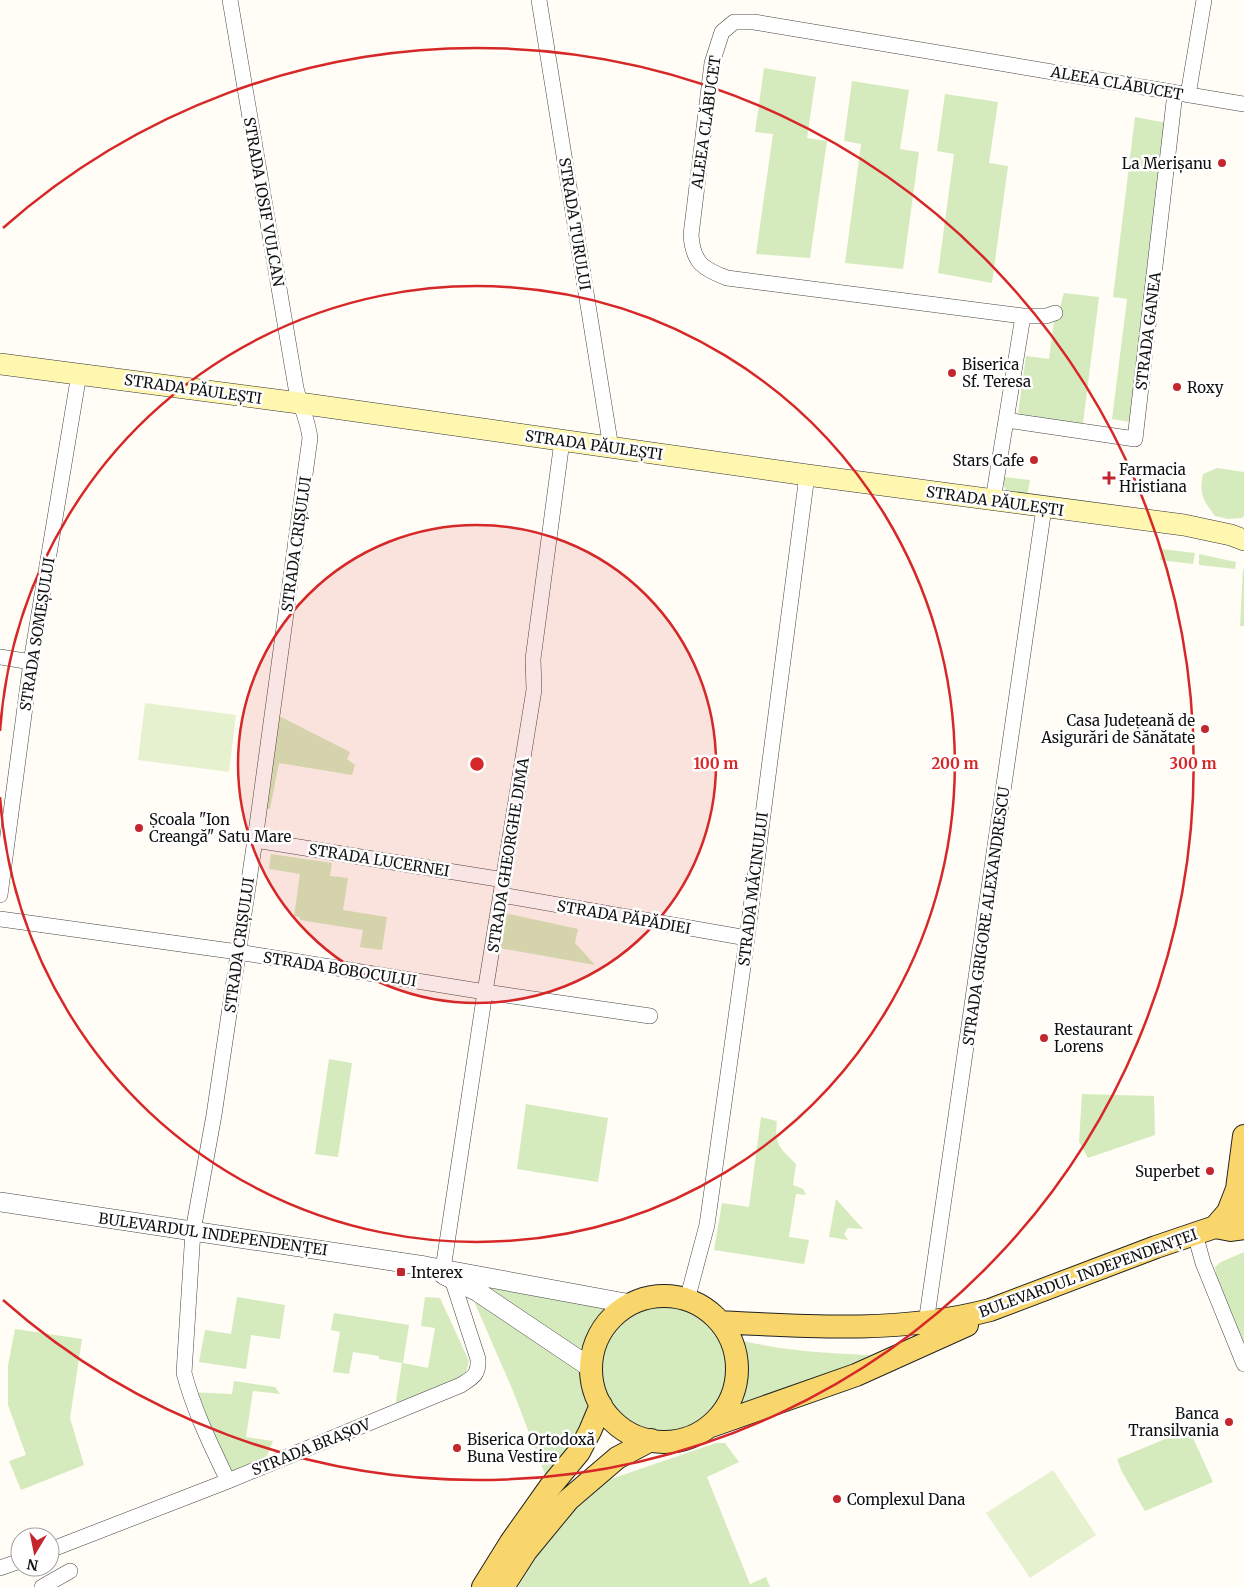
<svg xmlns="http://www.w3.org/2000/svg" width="1244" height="1587" font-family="Merriweather,serif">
  <rect width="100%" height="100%" fill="#fffdf5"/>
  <path fill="#d5ebbd" d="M 764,68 L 816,77 L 807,138 L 827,141 L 810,258 L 756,254 L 773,134 L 755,132 Z
    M 852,81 L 909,90 L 900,149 L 919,152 L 903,269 L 845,263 L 861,144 L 844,141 Z
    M 945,94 L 998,102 L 989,163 L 1008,166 L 992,283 L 938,273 L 954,154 L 937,151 Z
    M 1135,117 L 1172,124 L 1137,423 L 1112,419 L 1127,299 L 1113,297 Z
    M 1064,293 L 1099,297 L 1082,431 L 1017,421 L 1026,356 L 1049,359 L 1055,313 L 1060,307 Z
    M 1217,468 L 1244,472 L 1244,516 L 1242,518 L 1228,519 L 1215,516 C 1203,500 1199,494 1203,474 Z
    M 1004,477 L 1030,480 L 1027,497 L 1008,493 L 1004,486 Z
    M 1162,549 L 1195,553 L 1193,564 L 1160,560 Z
    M 1199,554 L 1236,562 L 1235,569 L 1199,565 Z
    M 1243,569 L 1244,569 L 1244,626 L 1240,626 Z
    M 277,715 L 350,752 L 347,759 L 355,765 L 352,775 L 279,763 L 270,809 L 259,807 Z
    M 271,854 L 332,863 L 330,876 L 348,878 L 343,910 L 387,917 L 382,950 L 360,947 L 363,930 L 300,920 L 300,917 L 294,916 L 300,874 L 269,869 Z
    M 504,913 L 578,929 L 575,943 L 595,965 L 499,948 Z
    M 329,1059 L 352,1063 L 338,1157 L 315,1154 Z
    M 1082,1094 L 1154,1096 L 1155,1135 L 1088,1158 L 1079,1142 Z
    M 526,1104 L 608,1118 L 598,1182 L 517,1169 Z
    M 761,1117 L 777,1121 C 774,1145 780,1148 796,1164 L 793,1185 L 803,1189 L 806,1195 L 796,1194 L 789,1237 L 809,1240 L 804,1264 L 714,1250 L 722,1203 L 749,1207 Z
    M 836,1199 L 863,1229 L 848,1228 L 844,1234 L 848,1240 L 829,1237 Z
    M 1244,1252 L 1244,1356 L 1221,1308 L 1215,1267 L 1221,1262 Z
    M 450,1275 L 623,1306 C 598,1320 590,1335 589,1363 Z
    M 470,1292 L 588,1375 L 593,1404 L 587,1428 L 546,1477 L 513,1391 Z
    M591 1369a73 73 0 1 1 146 0a73 73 0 1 1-146 0Z
    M 237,1297 L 285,1305 L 280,1339 L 251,1335 L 246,1369 L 199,1362 L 205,1330 L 231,1334 Z
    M 425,1297 L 440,1298 L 469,1361 L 465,1377 L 395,1407 L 402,1363 L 379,1359 L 379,1356 L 353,1352 L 349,1374 L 333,1372 L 340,1332 L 331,1330 L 334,1313 L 409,1325 L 403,1363 L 428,1368 L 435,1328 L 421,1326 Z
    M 15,1329 L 82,1339 L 70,1418 L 84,1465 L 21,1490 L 9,1461 L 26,1455 L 8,1405 L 8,1365 Z
    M 736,1339 C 784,1352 834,1353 884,1356 L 727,1414 C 745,1391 743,1365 736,1339 Z
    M 234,1381 L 275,1387 L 280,1394 L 253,1391 L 246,1437 L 273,1441 L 263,1466 L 228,1481 L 189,1392 L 232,1394 Z
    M 1189,1429 L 1213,1482 L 1145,1511 L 1122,1472 L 1117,1459 Z
    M 716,1443 L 725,1443 L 739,1462 L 707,1477 L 750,1584 L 766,1577 L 770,1587 L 518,1587 L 541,1549 L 570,1510 L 605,1481 Z"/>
  <path fill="#e6f2cf" d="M 145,703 L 236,715 L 229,772 L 138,760 Z
    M 1053,1470 L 1096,1535 L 1030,1578 L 986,1513 Z"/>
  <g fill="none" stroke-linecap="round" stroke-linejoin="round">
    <defs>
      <path id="minor" d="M 539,0 L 611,448
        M 1188,95 L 1204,0
        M 1055,313 L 1046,316 L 1023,316 L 727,278 C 703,269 693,263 691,235 L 712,63 L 722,32 L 734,22 L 754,22 L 1244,104
        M 1006,420 L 1135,439 L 1175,93
        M 993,500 L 1023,316
        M 0,657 L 31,662
        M 255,840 L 504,880
        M 0,895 L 31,662 L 79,374
        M 501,895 L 747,938
        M 0,919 L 238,952 L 485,992 L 650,1016
        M 1195,1234 L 1203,1263 L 1244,1364
        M 443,1269 L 485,992 L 534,690 L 533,659 L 562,441
        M 687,1300 L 707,1225 L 747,938 L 807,475
        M 926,1323 L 1044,508
        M 228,1481 C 211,1445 194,1411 184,1373 L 193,1231 L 214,1115 L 255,840 L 310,438 C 308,420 300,405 296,388 L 230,0
        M 50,1550 L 228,1481 L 461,1385 C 473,1377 479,1375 478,1359 L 452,1279
        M 0,1568 L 20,1561
        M 42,1587 L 70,1571"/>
      <path id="tertiary" d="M 0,1202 L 425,1266 L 631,1304
        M 444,1275 L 478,1292 L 591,1368"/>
      <path id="secondary" d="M 0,364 L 299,403 L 807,475 L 1184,525 L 1231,535 L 1244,540"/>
      <path id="primary" d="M 1228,1212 L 1237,1189 L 1244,1136
        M 1215,1227 L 1231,1230 L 1244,1228
        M591 1369a73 73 0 1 1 146 0a73 73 0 1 1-146 0Z
        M 720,1322 C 810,1327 903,1333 990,1310 L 1156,1247 L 1215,1227 L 1228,1212 L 1244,1208
        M 711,1426 L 856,1375 L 967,1325
        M 483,1587 L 511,1542 L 550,1487 L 579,1452 L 590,1431 L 601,1405
        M 503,1587 L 526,1551 L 568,1500 L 617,1458 L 651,1440"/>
    </defs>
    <use href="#minor" stroke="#444" stroke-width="16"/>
    <use href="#tertiary" stroke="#444" stroke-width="20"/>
    <use href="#secondary" stroke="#333" stroke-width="22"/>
    <use href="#primary" stroke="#222" stroke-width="24"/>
    <use href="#minor" stroke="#fff" stroke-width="15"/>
    <use href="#tertiary" stroke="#fff" stroke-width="19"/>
    <use href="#secondary" stroke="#fff6b0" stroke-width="21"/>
    <use href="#primary" stroke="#f9d66b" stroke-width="22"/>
  </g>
  <circle cx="477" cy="764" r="239" fill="#d62828" fill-opacity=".12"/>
  <g fill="none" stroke="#d62828" stroke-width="2.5">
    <circle cx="477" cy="764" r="239"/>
    <path d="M0 731A478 478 0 1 1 0 797"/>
    <path d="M3 228A716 716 0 1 1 3 1300"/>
  </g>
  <g fill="#c4262e" stroke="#fff" stroke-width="2">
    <circle cx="1222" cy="163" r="5"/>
    <circle cx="952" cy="373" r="5"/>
    <circle cx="1177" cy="387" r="5"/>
    <circle cx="1034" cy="460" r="5"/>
    <path d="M1106.5 470.5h5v5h5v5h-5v5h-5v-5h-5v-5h5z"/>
    <circle cx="1205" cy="729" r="5"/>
    <circle cx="139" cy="828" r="5"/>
    <circle cx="1044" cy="1038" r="5"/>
    <circle cx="1210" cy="1171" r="5"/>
    <rect x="396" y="1267" width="10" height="10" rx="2.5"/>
    <circle cx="1229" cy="1422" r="5"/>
    <circle cx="457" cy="1448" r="5"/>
    <circle cx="837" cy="1499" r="5"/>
  </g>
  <g text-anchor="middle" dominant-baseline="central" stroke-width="5" stroke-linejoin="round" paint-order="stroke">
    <g font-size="15" fill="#111" stroke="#fff">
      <text transform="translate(1117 83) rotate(10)">ALEEA CLĂBUCET</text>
      <text transform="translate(706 122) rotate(-82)">ALEEA CLĂBUCET</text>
      <text transform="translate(264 202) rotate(80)">STRADA IOSIF VULCAN</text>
      <text transform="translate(575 224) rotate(81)">STRADA TURULUI</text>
      <text transform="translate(1148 331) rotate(-83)">STRADA GANEA</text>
      <text transform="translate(193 389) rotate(8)">STRADA PĂULEȘTI</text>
      <text transform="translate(594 445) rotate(8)">STRADA PĂULEȘTI</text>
      <text transform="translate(995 501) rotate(8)">STRADA PĂULEȘTI</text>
      <text transform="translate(296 544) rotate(-82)">STRADA CRIȘULUI</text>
      <text transform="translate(37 634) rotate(-81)">STRADA SOMEȘULUI</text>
      <text transform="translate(508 855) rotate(-81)">STRADA GHEORGHE DIMA</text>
      <text transform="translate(379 860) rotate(9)">STRADA LUCERNEI</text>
      <text transform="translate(753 889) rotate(-83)">STRADA MĂCINULUI</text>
      <text transform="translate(986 916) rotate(-82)">STRADA GRIGORE ALEXANDRESCU</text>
      <text transform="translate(624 917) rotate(10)">STRADA PĂPĂDIEI</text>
      <text transform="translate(239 945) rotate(-82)">STRADA CRIȘULUI</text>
      <text transform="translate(340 969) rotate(9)">STRADA BOBOCULUI</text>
      <text transform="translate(213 1234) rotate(8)">BULEVARDUL INDEPENDENȚEI</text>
      <text transform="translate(1088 1273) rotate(-20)">BULEVARDUL INDEPENDENȚEI</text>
      <text transform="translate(311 1447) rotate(-22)">STRADA BRAȘOV</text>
    </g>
    <g font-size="15" fill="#111" stroke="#fff" text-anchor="start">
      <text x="1212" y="163" text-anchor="end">La Merișanu</text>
      <text x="962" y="364">Biserica<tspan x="962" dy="17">Sf. Teresa</tspan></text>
      <text x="1187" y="387">Roxy</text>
      <text x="1024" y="460" text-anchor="end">Stars Cafe</text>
      <text x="1119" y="469">Farmacia<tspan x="1119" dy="17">Hristiana</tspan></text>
      <text x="1195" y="720" text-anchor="end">Casa Județeană de<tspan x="1195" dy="17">Asigurări de Sănătate</tspan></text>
      <text x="149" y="819">Școala "Ion<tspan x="149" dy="17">Creangă" Satu Mare</tspan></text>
      <text x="1054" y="1029">Restaurant<tspan x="1054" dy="17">Lorens</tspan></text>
      <text x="1200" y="1171" text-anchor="end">Superbet</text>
      <text x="411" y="1272">Interex</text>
      <text x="1219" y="1413" text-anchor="end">Banca<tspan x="1219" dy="17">Transilvania</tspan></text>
      <text x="467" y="1439">Biserica Ortodoxă<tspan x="467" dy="17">Buna Vestire</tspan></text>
      <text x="847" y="1499">Complexul Dana</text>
    </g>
  </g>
  <circle cx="477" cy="764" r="8" fill="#d62828" stroke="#fff" stroke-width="2.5"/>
  <g font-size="15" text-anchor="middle" font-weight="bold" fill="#d62828" stroke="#fff" stroke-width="5" stroke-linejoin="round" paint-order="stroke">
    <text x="716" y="769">100 m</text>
    <text x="955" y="769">200 m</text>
    <text x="1193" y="769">300 m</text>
  </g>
  <g transform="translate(35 1552) rotate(190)"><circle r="24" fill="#ffffff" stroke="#a0a0a0"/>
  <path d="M0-4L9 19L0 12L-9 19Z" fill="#c4262e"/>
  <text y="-8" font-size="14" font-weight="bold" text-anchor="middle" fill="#111111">N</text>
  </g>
</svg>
